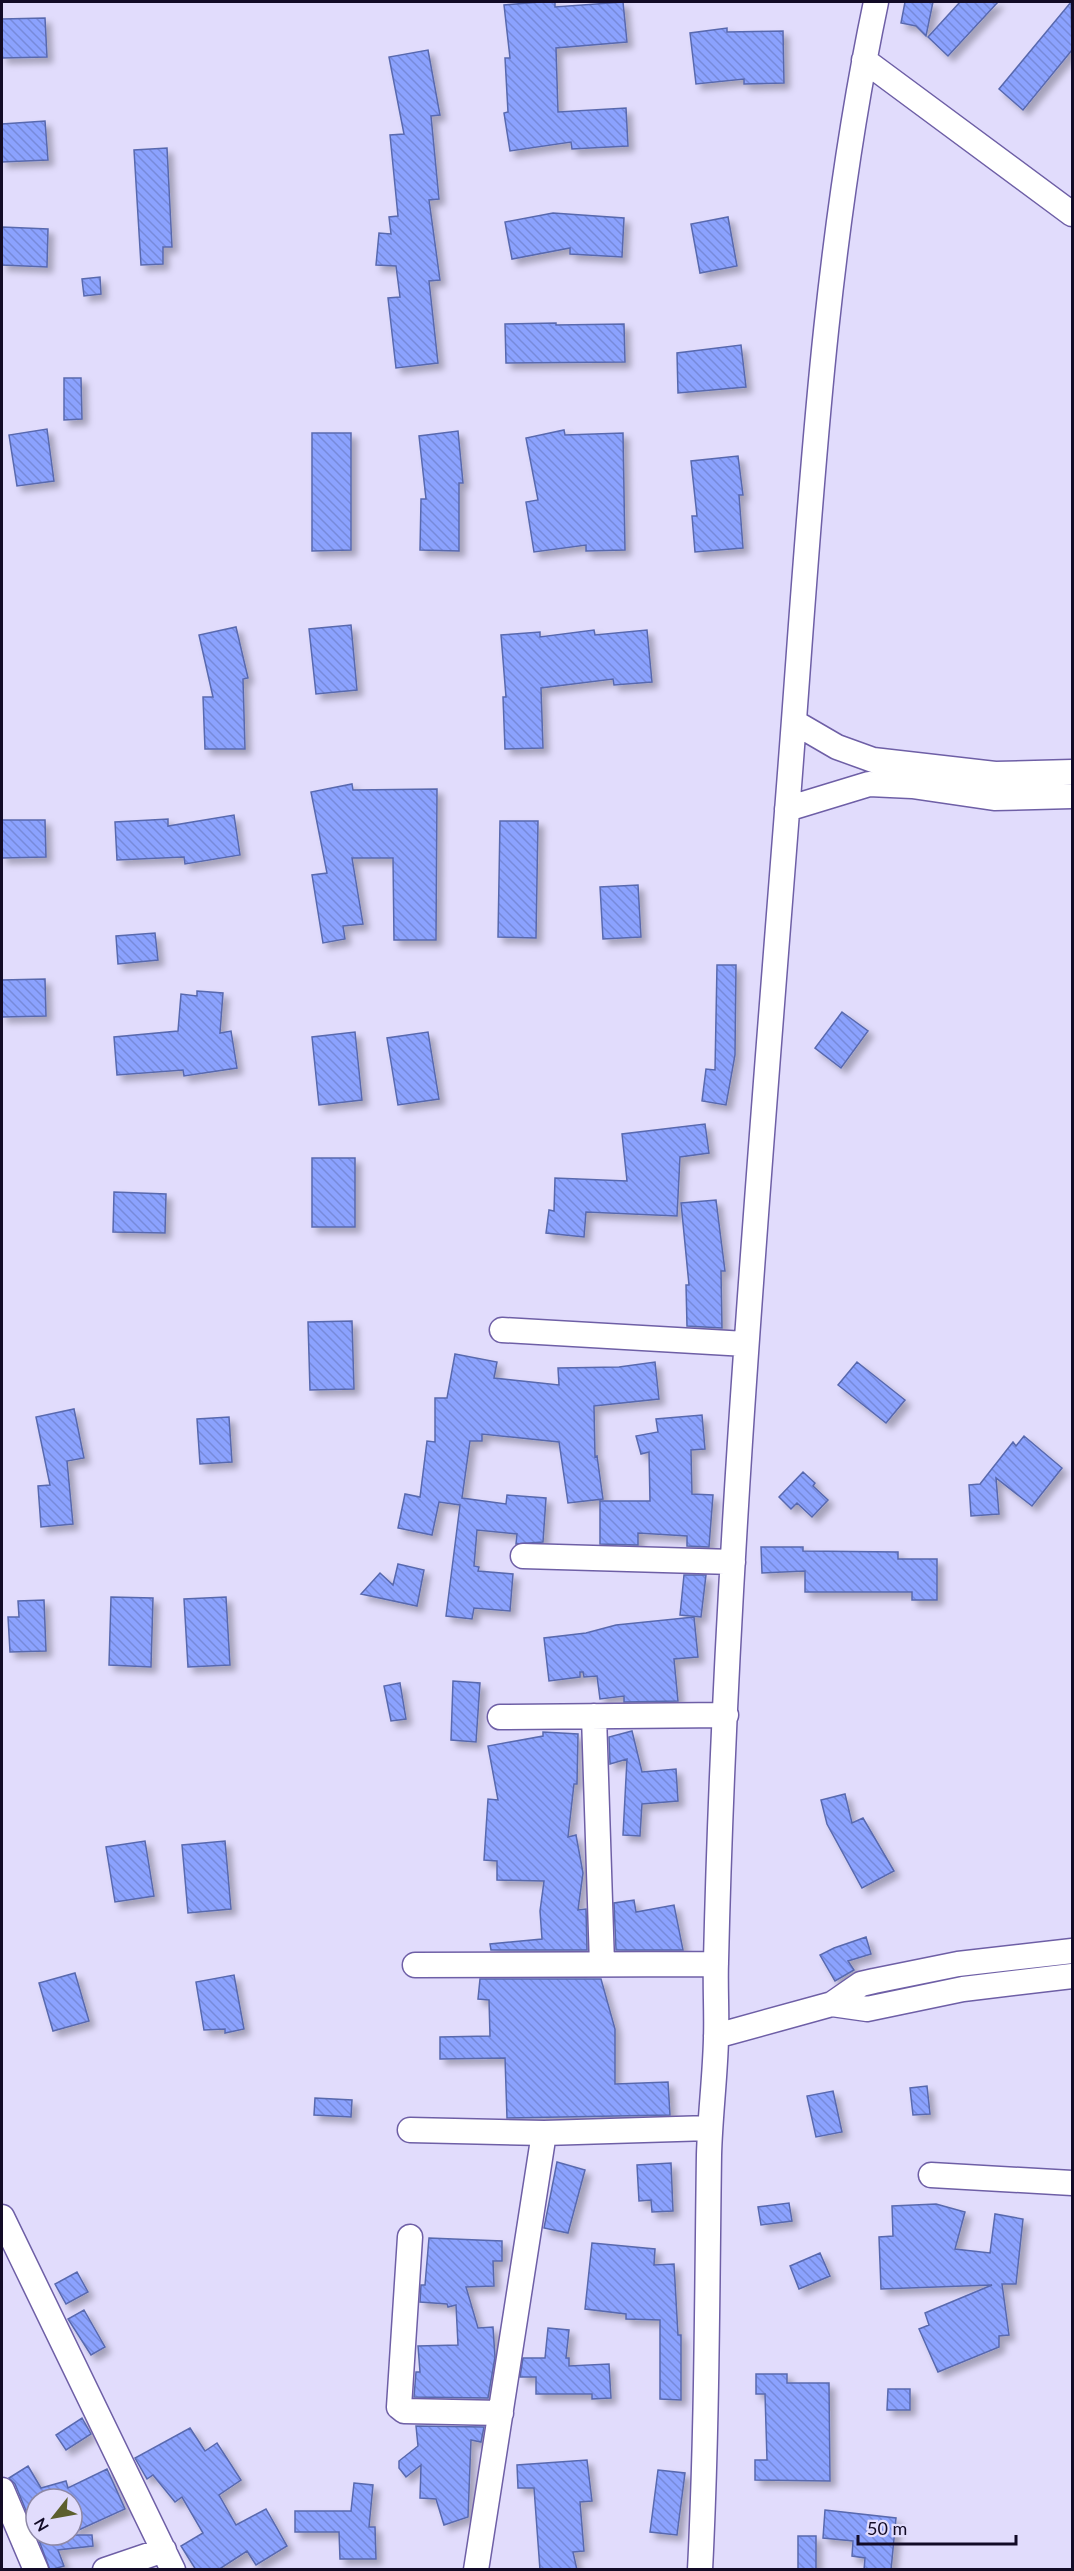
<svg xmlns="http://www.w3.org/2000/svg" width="1074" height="2571" font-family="Lato,sans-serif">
  <defs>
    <pattern id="building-back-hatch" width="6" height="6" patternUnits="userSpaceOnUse" patternTransform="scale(1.5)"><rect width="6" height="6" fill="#8ba2fe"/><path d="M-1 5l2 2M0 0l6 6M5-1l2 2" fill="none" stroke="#778ada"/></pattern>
    <filter id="shadow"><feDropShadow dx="5.5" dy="5.5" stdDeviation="3" flood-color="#0004"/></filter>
  </defs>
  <rect width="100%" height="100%" fill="#e1dcfc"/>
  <path fill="url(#building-back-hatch)" stroke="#5969ae" stroke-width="1.5" filter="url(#shadow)" d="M 540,2 L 555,2 L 555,7 L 623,2 L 627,42 L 556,48 L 558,112 L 626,108 L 628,146 L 572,149 L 571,142 L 510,151 L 504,113 L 508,112 L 505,58 L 510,58 L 504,5 Z
    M 905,2 L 933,2 L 926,36 L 916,26 L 901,23 Z
    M 960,2 L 998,2 L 948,56 L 928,37 Z
    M 1071,2 L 1072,50 L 1023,110 L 999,89 Z
    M 45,18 L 47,57 L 2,58 L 2,19 Z
    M 727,28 L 727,32 L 783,31 L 784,83 L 744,84 L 744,79 L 696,84 L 690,33 Z
    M 428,50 L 440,115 L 431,116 L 439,199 L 429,200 L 440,280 L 429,281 L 438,363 L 396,368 L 388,298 L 400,297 L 396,266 L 376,265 L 379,233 L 391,234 L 389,217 L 398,216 L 390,135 L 404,134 L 389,57 Z
    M 45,121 L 48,160 L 2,162 L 2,124 Z
    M 167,148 L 172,247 L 163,247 L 163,264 L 141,265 L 134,150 Z
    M 553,213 L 624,218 L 622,257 L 570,254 L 570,248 L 512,259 L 505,222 Z
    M 728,217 L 737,266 L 700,273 L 691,224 Z
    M 2,227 L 48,229 L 47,267 L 2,265 Z
    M 100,277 L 101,294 L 84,296 L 82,279 Z
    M 556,323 L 556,325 L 624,324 L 625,362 L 506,363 L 505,324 Z
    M 741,345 L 746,387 L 678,393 L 677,353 Z
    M 64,378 L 81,378 L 82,419 L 64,420 Z
    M 47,429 L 54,481 L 17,486 L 9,435 Z
    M 564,430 L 565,435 L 623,433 L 625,550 L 586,551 L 586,545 L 534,552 L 526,502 L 538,500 L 526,438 Z
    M 458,431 L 463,483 L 459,483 L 459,551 L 420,550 L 421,499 L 426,499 L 419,436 Z
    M 312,433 L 351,433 L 351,550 L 312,551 Z
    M 738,456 L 743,495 L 739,495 L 743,548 L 695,552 L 692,516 L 697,516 L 691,461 Z
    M 351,625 L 357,690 L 316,694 L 309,629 Z
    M 236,627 L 248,678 L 243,679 L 245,749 L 205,749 L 203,697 L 213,697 L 199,635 Z
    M 594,630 L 595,635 L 647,630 L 652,682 L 614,685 L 613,679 L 541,688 L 543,748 L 505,749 L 503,697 L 506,697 L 501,635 L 540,632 L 540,637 Z
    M 352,784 L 353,790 L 437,789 L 436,940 L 394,940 L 393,858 L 352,858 L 363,924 L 343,926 L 345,939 L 323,943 L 312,875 L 327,873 L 311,792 Z
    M 234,815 L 240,855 L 185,864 L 184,857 L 117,860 L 115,822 L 168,819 L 168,826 Z
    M 2,820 L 45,820 L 46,857 L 2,858 Z
    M 500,821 L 538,821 L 536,938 L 498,937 Z
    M 638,885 L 641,937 L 603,939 L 600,887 Z
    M 155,933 L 158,960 L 118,964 L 116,936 Z
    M 717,965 L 736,965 L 735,1055 L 726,1105 L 702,1101 L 706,1069 L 715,1070 Z
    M 45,979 L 46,1016 L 2,1017 L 2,980 Z
    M 197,991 L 223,993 L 220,1033 L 231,1031 L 237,1068 L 184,1076 L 183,1070 L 117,1075 L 114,1037 L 178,1031 L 181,994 L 197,996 Z
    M 842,1012 L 868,1031 L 841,1068 L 815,1048 Z
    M 355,1032 L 362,1100 L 319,1105 L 312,1037 Z
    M 428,1032 L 439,1099 L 398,1105 L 387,1038 Z
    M 705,1124 L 709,1153 L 680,1157 L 677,1216 L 586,1212 L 584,1237 L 546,1233 L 549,1210 L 554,1211 L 555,1178 L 627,1181 L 622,1134 Z
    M 312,1158 L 355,1158 L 355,1227 L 312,1227 Z
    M 114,1192 L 166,1194 L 165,1233 L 113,1232 Z
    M 716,1200 L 725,1271 L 721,1271 L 722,1328 L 687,1326 L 686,1285 L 689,1285 L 681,1203 Z
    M 352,1321 L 354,1389 L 310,1390 L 308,1322 Z
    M 455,1354 L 497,1362 L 494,1378 L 559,1385 L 558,1368 L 619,1367 L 655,1362 L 659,1399 L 594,1406 L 595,1457 L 597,1456 L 603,1499 L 568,1503 L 559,1442 L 482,1434 L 482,1441 L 470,1441 L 462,1498 L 506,1504 L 507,1495 L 546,1498 L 543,1542 L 516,1544 L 517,1534 L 477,1530 L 474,1566 L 479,1567 L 478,1571 L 513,1574 L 510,1611 L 474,1608 L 472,1619 L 446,1616 L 460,1505 L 439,1502 L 432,1535 L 398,1528 L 405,1494 L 420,1497 L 427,1441 L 435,1442 L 435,1398 L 447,1398 Z
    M 857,1362 L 905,1400 L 886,1423 L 838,1385 Z
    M 74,1409 L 84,1458 L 67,1461 L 73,1524 L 41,1527 L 38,1486 L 50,1485 L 36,1417 Z
    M 702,1415 L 705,1449 L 691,1450 L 692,1494 L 713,1495 L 709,1547 L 687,1546 L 687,1536 L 638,1533 L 638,1545 L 600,1544 L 600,1501 L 650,1501 L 649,1452 L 641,1454 L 636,1436 L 658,1432 L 656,1419 Z
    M 229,1417 L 232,1462 L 200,1464 L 197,1419 Z
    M 1024,1436 L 1062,1468 L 1032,1506 L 996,1478 L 999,1514 L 971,1516 L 969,1485 L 980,1484 L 1013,1442 L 1016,1446 Z
    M 803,1472 L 815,1483 L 813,1486 L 828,1500 L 812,1517 L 797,1503 L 791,1509 L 779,1497 Z
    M 761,1547 L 803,1547 L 803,1551 L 898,1552 L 898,1559 L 937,1559 L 937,1600 L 912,1600 L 912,1592 L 805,1592 L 805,1571 L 762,1573 Z
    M 398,1564 L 424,1570 L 417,1606 L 361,1594 L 380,1573 L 393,1585 Z
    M 684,1575 L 706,1575 L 701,1617 L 680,1615 Z
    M 111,1597 L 153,1598 L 151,1667 L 109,1665 Z
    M 226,1597 L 230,1665 L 188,1667 L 184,1599 Z
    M 44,1600 L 46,1651 L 10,1652 L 8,1617 L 19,1617 L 18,1601 Z
    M 694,1617 L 698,1657 L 674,1659 L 678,1701 L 624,1702 L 624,1696 L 600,1699 L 597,1676 L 584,1677 L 583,1672 L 580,1672 L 580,1677 L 549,1681 L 544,1638 L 586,1633 L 616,1625 Z
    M 453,1681 L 480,1683 L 476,1742 L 451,1740 Z
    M 400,1683 L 406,1719 L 391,1721 L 384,1686 Z
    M 632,1731 L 642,1772 L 676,1769 L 678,1801 L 642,1804 L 640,1836 L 623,1835 L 627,1759 L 610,1764 L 609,1737 Z
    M 543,1732 L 578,1734 L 577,1784 L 574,1784 L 568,1837 L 576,1835 L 583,1873 L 578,1910 L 586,1909 L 587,1950 L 491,1950 L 490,1944 L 542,1939 L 540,1911 L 544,1881 L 497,1880 L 497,1861 L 484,1860 L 488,1799 L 498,1800 L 488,1746 L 543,1736 Z
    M 845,1794 L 852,1823 L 863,1818 L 894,1871 L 862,1888 L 827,1824 L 821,1800 Z
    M 145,1841 L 154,1896 L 115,1902 L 106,1847 Z
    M 225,1841 L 231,1909 L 188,1913 L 182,1845 Z
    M 634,1900 L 636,1912 L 674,1905 L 683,1950 L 616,1950 L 614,1903 Z
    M 866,1937 L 871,1954 L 848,1961 L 854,1970 L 835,1981 L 820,1955 L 834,1948 Z
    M 75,1973 L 89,2021 L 53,2031 L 39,1983 Z
    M 234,1975 L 244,2029 L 225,2033 L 225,2029 L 204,2030 L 196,1982 Z
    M 480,1979 L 601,1979 L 615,2029 L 615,2084 L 668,2082 L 670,2115 L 507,2118 L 505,2058 L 440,2059 L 440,2037 L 490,2036 L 489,2000 L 478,1999 Z
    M 927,2086 L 930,2114 L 913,2115 L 910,2088 Z
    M 833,2091 L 842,2132 L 816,2137 L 807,2096 Z
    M 315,2098 L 352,2100 L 351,2117 L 314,2115 Z
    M 557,2162 L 585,2170 L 568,2233 L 544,2228 Z
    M 671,2163 L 673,2211 L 652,2212 L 651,2200 L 639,2201 L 637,2165 Z
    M 789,2203 L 792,2221 L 761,2225 L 758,2207 Z
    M 936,2204 L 965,2212 L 955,2249 L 990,2253 L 995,2214 L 1023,2219 L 1016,2284 L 1002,2284 L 1009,2335 L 999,2336 L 999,2347 L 938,2372 L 919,2329 L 929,2325 L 925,2313 L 992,2285 L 881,2289 L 879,2237 L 893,2236 L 892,2206 Z
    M 429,2238 L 502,2241 L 502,2261 L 493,2261 L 494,2286 L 466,2287 L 478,2328 L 493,2327 L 495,2357 L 488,2398 L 414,2397 L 416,2372 L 420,2372 L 418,2346 L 458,2345 L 456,2305 L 448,2307 L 447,2304 L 420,2302 L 421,2285 L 425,2285 Z
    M 592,2243 L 655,2249 L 654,2265 L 674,2264 L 678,2335 L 681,2335 L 681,2400 L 660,2399 L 660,2320 L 626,2319 L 626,2314 L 585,2309 Z
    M 820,2253 L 830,2276 L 799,2289 L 790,2266 Z
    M 77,2272 L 88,2292 L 66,2304 L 55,2284 Z
    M 84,2310 L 105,2347 L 91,2355 L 68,2319 Z
    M 548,2328 L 569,2330 L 566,2358 L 569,2358 L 569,2366 L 609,2364 L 611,2398 L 592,2399 L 592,2394 L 536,2394 L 536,2377 L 520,2377 L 523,2358 L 545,2358 Z
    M 756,2374 L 787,2374 L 787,2383 L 829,2383 L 830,2481 L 755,2480 L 755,2460 L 767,2460 L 765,2394 L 756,2394 Z
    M 888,2389 L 910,2389 L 910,2410 L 887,2410 Z
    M 82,2418 L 91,2434 L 66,2450 L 56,2435 Z
    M 416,2426 L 484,2427 L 481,2442 L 471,2440 L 468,2517 L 444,2525 L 436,2499 L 420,2498 L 421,2465 L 406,2477 L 399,2468 L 399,2461 L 418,2446 Z
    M 190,2428 L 205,2451 L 217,2443 L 241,2480 L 219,2495 L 236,2525 L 266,2509 L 287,2546 L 256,2565 L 247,2551 L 218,2570 L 196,2570 L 181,2546 L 203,2533 L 182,2497 L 175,2502 L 153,2475 L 147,2479 L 135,2458 Z
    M 587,2460 L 592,2501 L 580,2502 L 584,2551 L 573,2552 L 577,2570 L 540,2570 L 534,2488 L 518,2488 L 517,2465 Z
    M 28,2466 L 41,2488 L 66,2481 L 68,2488 L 107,2469 L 125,2509 L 72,2533 L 72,2499 L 36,2499 L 36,2508 L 27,2513 L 15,2484 L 9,2478 Z
    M 658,2470 L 685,2473 L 677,2535 L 650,2532 Z
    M 354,2483 L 373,2485 L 369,2527 L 375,2527 L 376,2559 L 340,2559 L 339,2532 L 295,2532 L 295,2511 L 351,2511 Z
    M 825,2510 L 896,2518 L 891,2570 L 864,2570 L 865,2558 L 852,2556 L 853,2541 L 823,2538 Z
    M 37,2535 L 92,2535 L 93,2546 L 58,2550 L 64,2566 L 50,2570 Z
    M 798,2536 L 816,2536 L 816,2570 L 798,2570 Z"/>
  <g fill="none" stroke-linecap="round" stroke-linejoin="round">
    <defs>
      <path id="minor" d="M 864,60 L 1072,214
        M 794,722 L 837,747 L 873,760 L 995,774 L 1072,772
        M 787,809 L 869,784 L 912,786 L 994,798 L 1072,796
        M 502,1330 L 746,1344
        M 523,1556 L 733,1562
        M 594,1716 L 602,1964
        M 500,1717 L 726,1715
        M 415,1965 L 716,1964
        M 832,2004 L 867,2009 L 963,1989 L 1072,1976
        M 716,2036 L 832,2004 L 861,1984 L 874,1981 L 958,1964 L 1072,1951
        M 410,2130 L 544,2133 L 710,2128
        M 931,2175 L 1072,2183
        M 2,2217 L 173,2570
        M 410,2237 L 399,2407 L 404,2411 L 501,2413
        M 2,2490 L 36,2570
        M 105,2570 L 164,2550
        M 476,2570 L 544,2133
        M 700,2570 C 707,2432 707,2293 709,2155 C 710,2117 715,2078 716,2039 C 717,2013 715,1987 716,1961 C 725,1573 758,1186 788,799 C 809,533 821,263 876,2"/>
    </defs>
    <use href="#minor" stroke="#6e5fa6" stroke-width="27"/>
    <use href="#minor" stroke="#fff" stroke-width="24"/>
  </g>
  <rect width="1074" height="2571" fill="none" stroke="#120b26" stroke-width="6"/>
  <g transform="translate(54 2517) rotate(239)"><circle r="28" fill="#e1dcfc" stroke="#8e88a6" stroke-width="1.5"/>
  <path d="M0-4.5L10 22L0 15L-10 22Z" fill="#5c5f2d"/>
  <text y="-9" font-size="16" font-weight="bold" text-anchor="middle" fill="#120b26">N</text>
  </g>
  <path d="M858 2535v9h158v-9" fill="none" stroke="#120b26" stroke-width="3"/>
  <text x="867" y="2535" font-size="18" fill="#120b26" stroke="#e1dcfc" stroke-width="4.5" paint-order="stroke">50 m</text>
</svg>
